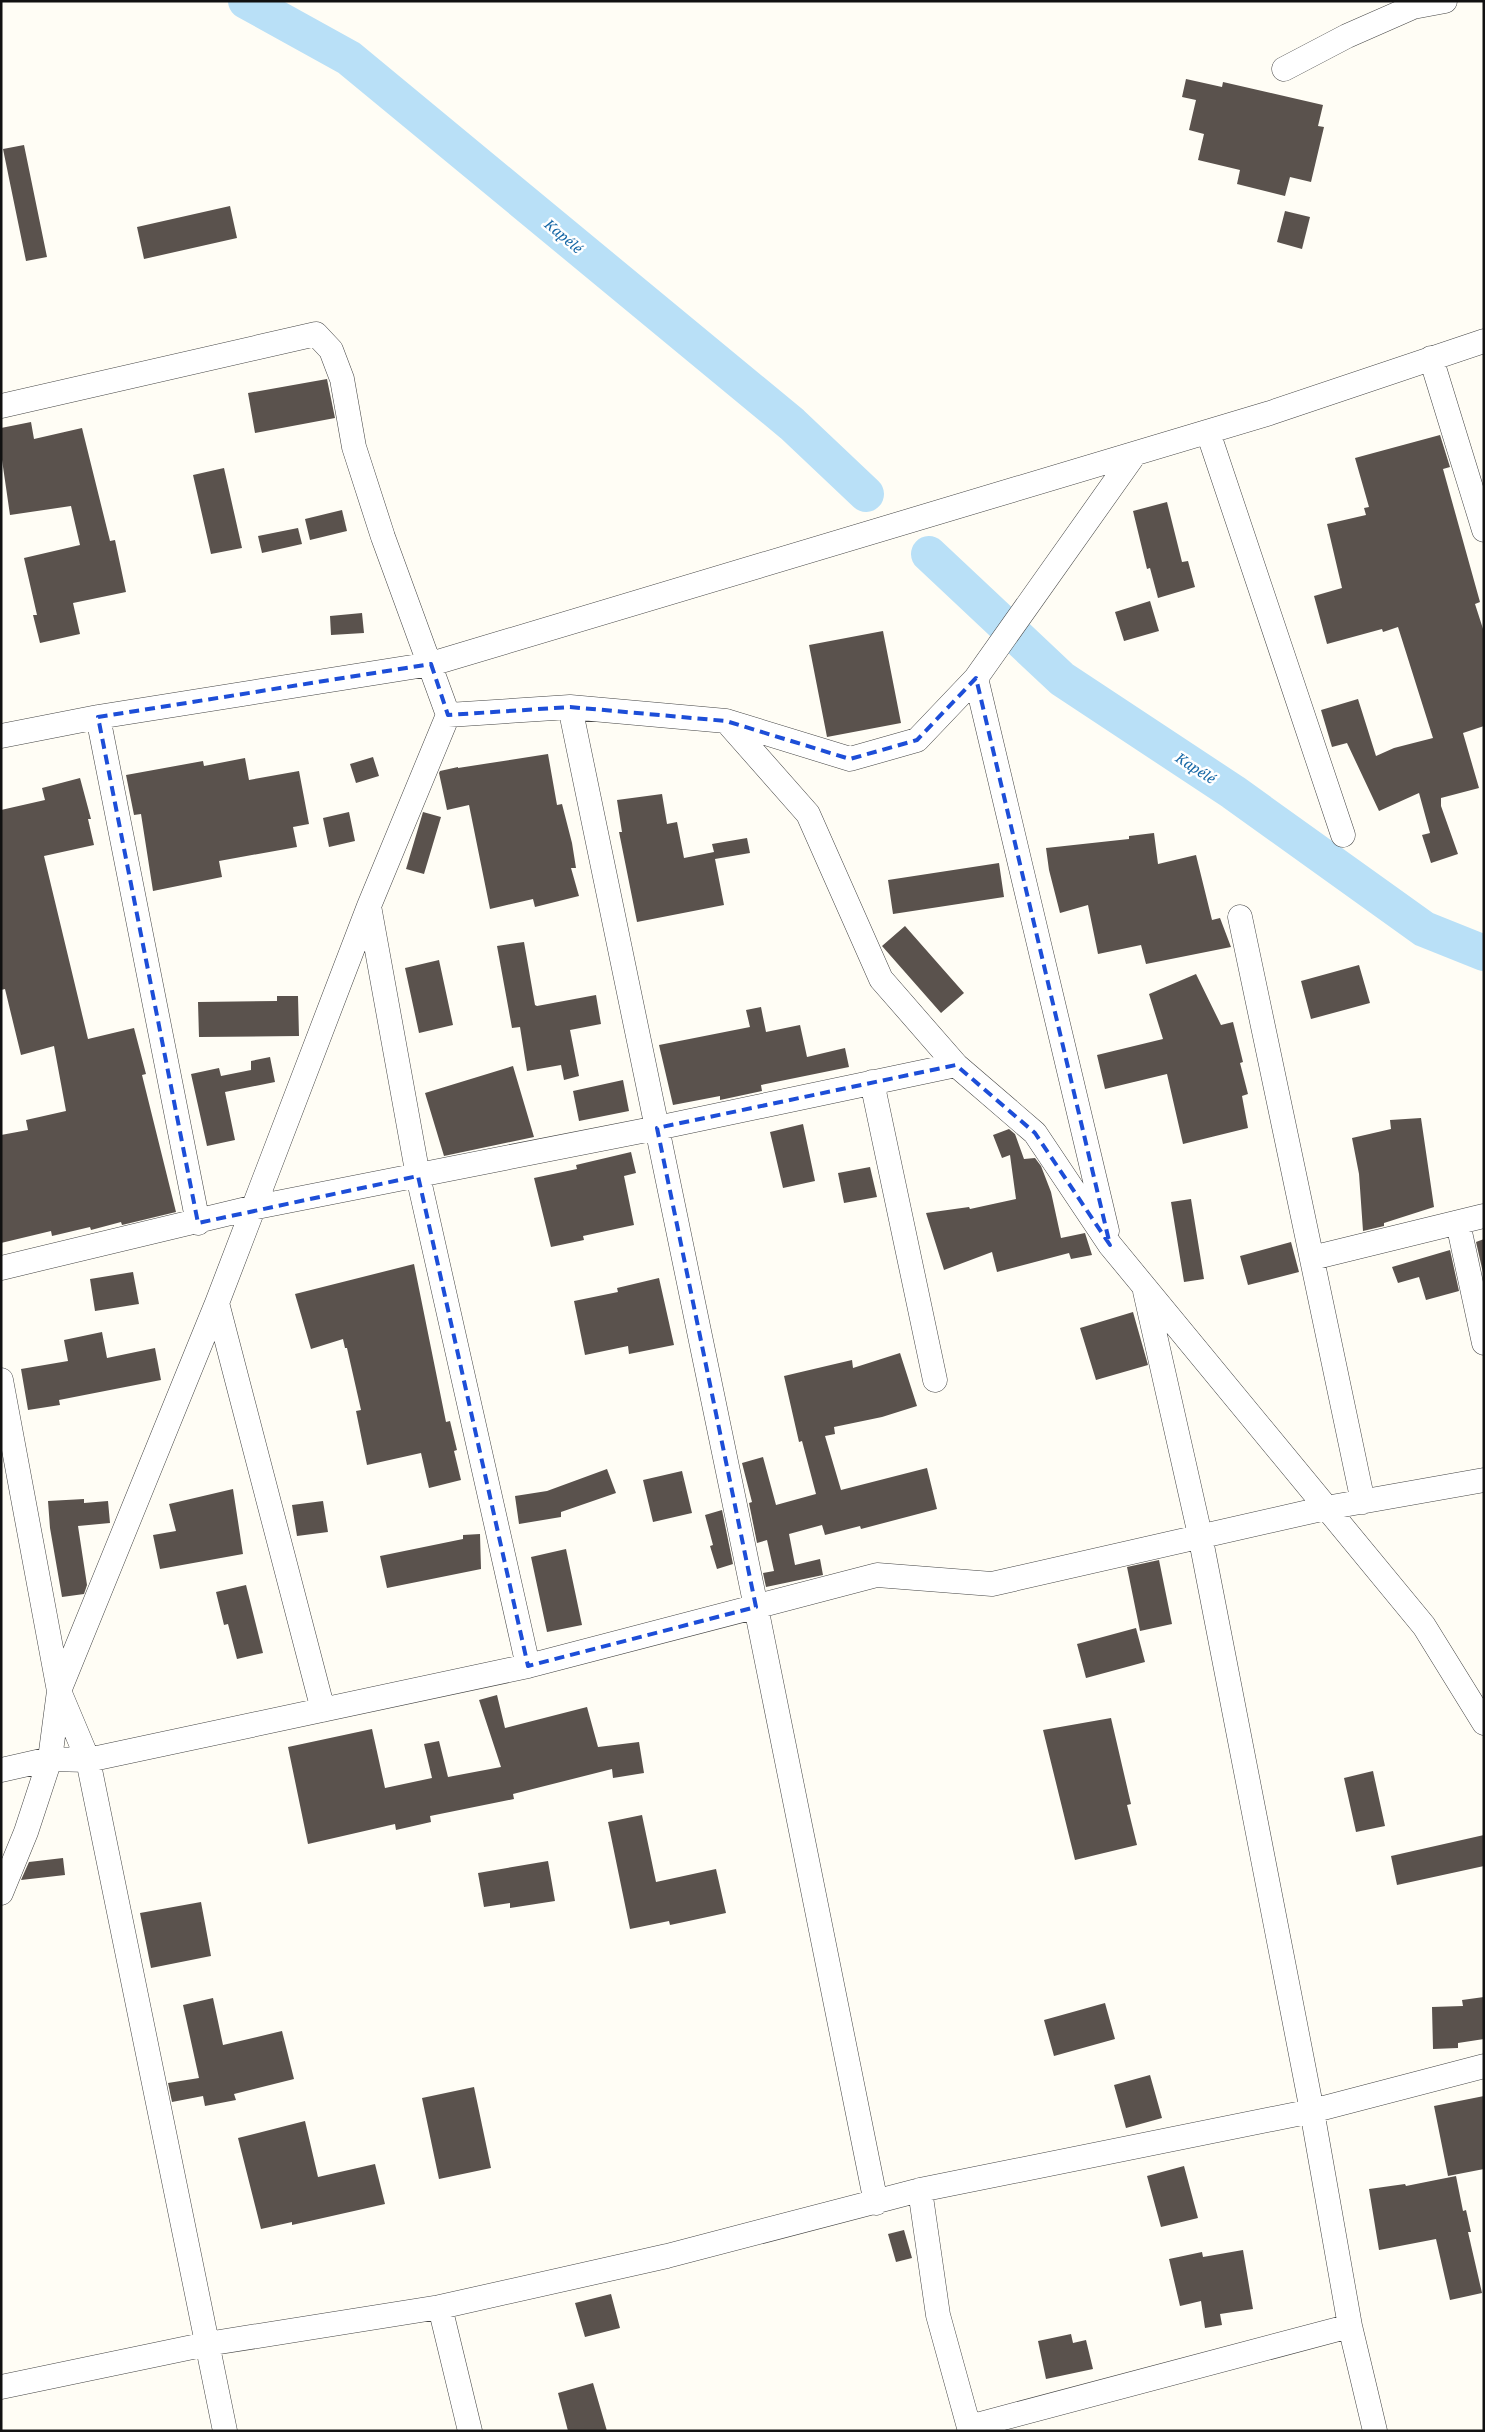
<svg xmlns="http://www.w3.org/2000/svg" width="1485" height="2432" font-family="'Noto Serif',serif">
  <rect width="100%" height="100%" fill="#fffdf5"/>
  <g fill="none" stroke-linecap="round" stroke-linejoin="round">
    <path stroke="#b9e0f7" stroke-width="36" d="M 246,1 L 349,58 L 792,424 L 866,494
      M 929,554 L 1062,679 L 1233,792 L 1424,929 L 1484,953"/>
  </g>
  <path fill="#5a524d" d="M 1186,79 L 1222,87 L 1223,82 L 1323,105 L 1318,126 L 1324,127 L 1311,182 L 1290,177 L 1285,196 L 1237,184 L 1240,170 L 1198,160 L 1204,134 L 1189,130 L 1196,100 L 1182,97 Z
    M 24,145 L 47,257 L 26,261 L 3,149 Z
    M 230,206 L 237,238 L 144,259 L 137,227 Z
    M 1285,211 L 1310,217 L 1302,249 L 1277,242 Z
    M 327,379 L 335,418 L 255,433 L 248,393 Z
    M 31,422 L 34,439 L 82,428 L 110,541 L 115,540 L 126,592 L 73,603 L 80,634 L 40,643 L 33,615 L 37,615 L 24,558 L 80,545 L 71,506 L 10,515 L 1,453 L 1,428 Z
    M 1440,435 L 1450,467 L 1443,469 L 1480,602 L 1475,604 L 1484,632 L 1484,726 L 1463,733 L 1479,788 L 1441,798 L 1441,806 L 1458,854 L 1431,863 L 1422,835 L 1430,833 L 1419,793 L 1379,811 L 1347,743 L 1332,747 L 1321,710 L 1358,699 L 1376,756 L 1394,748 L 1433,738 L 1398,627 L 1383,632 L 1382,629 L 1327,644 L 1314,596 L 1342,588 L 1327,524 L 1366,515 L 1364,508 L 1369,507 L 1355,458 Z
    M 224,468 L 242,548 L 211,554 L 193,475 Z
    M 1167,502 L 1182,562 L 1188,561 L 1195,587 L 1158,598 L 1150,568 L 1147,569 L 1133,511 Z
    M 342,510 L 347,531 L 310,540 L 305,519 Z
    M 298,528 L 302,544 L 262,553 L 258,536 Z
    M 1150,601 L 1159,631 L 1124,641 L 1115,612 Z
    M 362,613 L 364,633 L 331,635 L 330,616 Z
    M 883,631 L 901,723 L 827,737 L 809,645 Z
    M 548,754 L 557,805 L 562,804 L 572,843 L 576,868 L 571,868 L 579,896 L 535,907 L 533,899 L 490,909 L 469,805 L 447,810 L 439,773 L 440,771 L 458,767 L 458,768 Z
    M 373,757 L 379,776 L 356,783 L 350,764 Z
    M 245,758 L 249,780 L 299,771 L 309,824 L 293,827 L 297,847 L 219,861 L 222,877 L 153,891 L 141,814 L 134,815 L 126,775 L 203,761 L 204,766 Z
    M 80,778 L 91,819 L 88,819 L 94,845 L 44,856 L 88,1039 L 134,1028 L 146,1074 L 142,1075 L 176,1212 L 122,1225 L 121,1222 L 91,1230 L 90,1227 L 52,1236 L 51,1231 L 1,1243 L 1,1135 L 28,1130 L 26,1120 L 66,1111 L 54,1046 L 21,1055 L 5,989 L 1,990 L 1,810 L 45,800 L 42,788 Z
    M 662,794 L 667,824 L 677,822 L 684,858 L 714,852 L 712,844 L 747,838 L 750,853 L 715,859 L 724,905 L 637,922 L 619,832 L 622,832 L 617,800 Z
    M 349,812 L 355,841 L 329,847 L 323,818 Z
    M 423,812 L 441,817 L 424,874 L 406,869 Z
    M 1154,833 L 1158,864 L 1196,855 L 1212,920 L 1220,918 L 1231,947 L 1146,964 L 1141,945 L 1098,954 L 1088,905 L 1060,913 L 1049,870 L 1046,848 L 1129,839 L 1129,836 Z
    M 999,863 L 1004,897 L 893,914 L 888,880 Z
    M 905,926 L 964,993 L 941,1013 L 882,946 Z
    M 524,942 L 535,1005 L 537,1006 L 596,995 L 601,1024 L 570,1030 L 579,1076 L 564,1080 L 561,1065 L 527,1071 L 520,1027 L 512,1028 L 497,946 Z
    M 439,960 L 453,1025 L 419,1033 L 405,968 Z
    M 1359,965 L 1370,1003 L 1311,1019 L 1301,981 Z
    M 1196,974 L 1221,1025 L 1233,1022 L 1243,1062 L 1240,1063 L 1248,1094 L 1242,1096 L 1248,1128 L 1183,1144 L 1167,1074 L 1105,1089 L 1097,1055 L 1163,1039 L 1149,994 Z
    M 277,996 L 298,996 L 299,1036 L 199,1037 L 198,1002 L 277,1001 Z
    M 761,1007 L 766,1032 L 800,1025 L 807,1057 L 845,1048 L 849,1067 L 761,1085 L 762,1091 L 720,1100 L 720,1096 L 673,1105 L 659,1045 L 750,1027 L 746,1010 Z
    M 270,1057 L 275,1082 L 225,1092 L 235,1140 L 207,1146 L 191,1074 L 219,1068 L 221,1076 L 251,1070 L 251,1061 Z
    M 513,1066 L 534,1137 L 444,1156 L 425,1093 Z
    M 623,1080 L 629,1111 L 579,1121 L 573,1091 Z
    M 1421,1118 L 1434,1207 L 1384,1223 L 1384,1226 L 1363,1231 L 1359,1174 L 1352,1138 L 1391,1129 L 1390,1120 Z
    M 803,1124 L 815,1181 L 783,1188 L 770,1132 Z
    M 1009,1129 L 1015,1134 L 1024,1159 L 1035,1158 L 1041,1166 L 1051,1192 L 1061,1238 L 1085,1233 L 1092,1255 L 1071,1259 L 1069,1253 L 997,1272 L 992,1252 L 944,1270 L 926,1213 L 969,1207 L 970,1209 L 1016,1199 L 1010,1155 L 1002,1158 L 993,1135 Z
    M 631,1152 L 636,1173 L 624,1176 L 634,1225 L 583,1236 L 584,1240 L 551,1247 L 534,1178 L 577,1169 L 576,1165 Z
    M 870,1167 L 877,1197 L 844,1203 L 838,1173 Z
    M 1191,1199 L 1204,1279 L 1184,1282 L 1171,1202 Z
    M 1484,1239 L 1484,1277 L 1476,1242 Z
    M 1291,1242 L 1299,1272 L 1248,1285 L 1240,1256 Z
    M 1450,1250 L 1459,1291 L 1426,1300 L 1419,1277 L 1398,1283 L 1392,1267 Z
    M 414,1264 L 446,1422 L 450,1421 L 457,1450 L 454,1451 L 461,1480 L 429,1488 L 421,1453 L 367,1465 L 356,1411 L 361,1410 L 347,1348 L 345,1348 L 343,1339 L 311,1349 L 295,1294 Z
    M 133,1272 L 139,1304 L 95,1311 L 90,1279 Z
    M 659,1278 L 674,1345 L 629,1354 L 628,1346 L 585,1355 L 574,1301 L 618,1292 L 617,1288 Z
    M 1133,1312 L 1148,1365 L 1096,1380 L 1080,1328 Z
    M 102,1332 L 107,1358 L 155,1348 L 161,1380 L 59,1400 L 60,1405 L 28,1410 L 21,1369 L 68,1361 L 64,1340 Z
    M 900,1353 L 917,1406 L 882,1417 L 834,1427 L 835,1434 L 825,1436 L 841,1490 L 927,1468 L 937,1509 L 861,1529 L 860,1526 L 825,1535 L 822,1525 L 789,1534 L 795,1565 L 820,1559 L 823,1575 L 766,1587 L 763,1573 L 774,1571 L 767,1540 L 757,1543 L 749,1503 L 752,1502 L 742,1463 L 763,1457 L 776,1505 L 816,1494 L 802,1441 L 799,1442 L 784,1376 L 852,1360 L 853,1368 Z
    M 607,1469 L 616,1493 L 561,1512 L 561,1517 L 519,1524 L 515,1496 L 547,1491 Z
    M 682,1471 L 692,1513 L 653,1522 L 643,1480 Z
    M 233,1489 L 243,1554 L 160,1569 L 153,1535 L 176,1531 L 169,1504 Z
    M 84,1499 L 84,1503 L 108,1501 L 110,1523 L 78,1526 L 87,1585 L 84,1594 L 62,1597 L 50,1528 L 48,1501 Z
    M 323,1501 L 328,1532 L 297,1536 L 292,1505 Z
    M 722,1510 L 733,1564 L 717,1569 L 710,1546 L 713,1545 L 705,1515 Z
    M 480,1534 L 481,1569 L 387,1588 L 380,1556 L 463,1539 L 463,1535 Z
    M 566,1549 L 582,1625 L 547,1632 L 531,1557 Z
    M 1159,1560 L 1172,1624 L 1140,1631 L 1127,1567 Z
    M 246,1585 L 263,1653 L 237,1659 L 228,1624 L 224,1625 L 216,1592 Z
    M 1136,1628 L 1145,1662 L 1086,1678 L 1077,1644 Z
    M 497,1695 L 505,1728 L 587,1707 L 598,1747 L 639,1742 L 644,1773 L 613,1778 L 612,1769 L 513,1794 L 514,1799 L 430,1816 L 431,1822 L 396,1830 L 395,1824 L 308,1844 L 288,1747 L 372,1729 L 385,1788 L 432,1778 L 424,1744 L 439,1741 L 448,1777 L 501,1767 L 479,1700 Z
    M 1111,1718 L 1131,1804 L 1127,1805 L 1137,1845 L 1075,1860 L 1043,1730 Z
    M 1373,1771 L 1385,1826 L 1356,1832 L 1344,1778 Z
    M 642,1815 L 656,1882 L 716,1869 L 726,1913 L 670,1925 L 669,1921 L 630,1929 L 608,1822 Z
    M 1484,1835 L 1484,1866 L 1397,1885 L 1391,1856 Z
    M 63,1858 L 65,1875 L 21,1880 L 29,1862 Z
    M 548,1861 L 555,1901 L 510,1908 L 510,1903 L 484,1907 L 478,1873 Z
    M 201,1902 L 211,1956 L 151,1968 L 140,1913 Z
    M 1484,1997 L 1484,2039 L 1458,2043 L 1458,2048 L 1433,2049 L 1432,2007 L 1463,2006 L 1462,2000 Z
    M 213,1998 L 223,2045 L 282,2031 L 294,2079 L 234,2094 L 236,2100 L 205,2106 L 203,2096 L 172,2102 L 168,2083 L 199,2078 L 183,2005 Z
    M 1105,2003 L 1115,2039 L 1054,2056 L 1044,2020 Z
    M 1150,2075 L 1162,2118 L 1126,2128 L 1114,2085 Z
    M 474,2087 L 491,2168 L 439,2179 L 422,2098 Z
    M 1484,2096 L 1484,2169 L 1448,2176 L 1434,2106 Z
    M 305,2121 L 318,2177 L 375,2164 L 385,2204 L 292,2225 L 292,2222 L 261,2229 L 238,2138 Z
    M 1184,2166 L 1198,2218 L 1161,2227 L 1147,2176 Z
    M 1456,2176 L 1463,2211 L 1466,2210 L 1471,2232 L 1468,2232 L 1482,2293 L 1450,2300 L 1436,2239 L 1379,2250 L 1369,2189 L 1405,2184 L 1406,2186 Z
    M 904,2230 L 912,2258 L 896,2262 L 888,2234 Z
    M 1243,2250 L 1253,2309 L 1220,2314 L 1222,2325 L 1205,2328 L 1201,2301 L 1180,2306 L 1169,2259 L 1202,2252 L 1203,2257 Z
    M 611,2294 L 620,2328 L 585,2337 L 575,2303 Z
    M 1071,2334 L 1073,2343 L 1086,2340 L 1093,2369 L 1046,2379 L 1038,2341 Z
    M 593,2383 L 607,2431 L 568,2431 L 558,2393 Z"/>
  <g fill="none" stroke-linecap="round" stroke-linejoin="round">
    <defs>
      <path id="minor" d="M 1284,69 L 1347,36 L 1413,7 L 1445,1
        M 1431,358 L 1484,530
        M 1,406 L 316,334 L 331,350 L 342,379 L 354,447 L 383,537 L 448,715 L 369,906 L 217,1303 L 59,1691 L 50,1759 L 26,1832 L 1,1893
        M 1208,432 L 1343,835
        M 976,678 L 1107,1231
        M 570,707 L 756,1607 L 876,2203
        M 448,715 L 570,707 L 726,721 L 850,759 L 917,740 L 976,678 L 1134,455
        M 98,717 L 198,1223
        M 726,721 L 808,814 L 881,979 L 956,1065 L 1035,1133 L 1110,1245 L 1424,1626 L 1484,1723
        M 1,736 L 98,717 L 431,664 L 1270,413 L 1484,341
        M 369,906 L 418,1176 L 528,1666
        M 1240,917 L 1363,1502
        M 872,1082 L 935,1380
        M 1458,1223 L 1484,1343
        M 1312,1258 L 1484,1216
        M 1,1268 L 251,1208 L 657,1128 L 956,1065
        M 1145,1291 L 1200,1535 L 1312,2111 L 1350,2326 L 1375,2431
        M 217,1303 L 323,1710
        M 1,1380 L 59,1691 L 88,1760 L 225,2431
        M 1,1770 L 50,1759 L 88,1760 L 528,1666 L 877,1575 L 992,1584 L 1326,1508 L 1484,1480
        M 920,2190 L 938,2315 L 970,2431
        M 440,2307 L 470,2431
        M 1,2387 L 207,2344 L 440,2307 L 667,2256 L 920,2190 L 1312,2111 L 1484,2066
        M 969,2427 L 1350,2326"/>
    </defs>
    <use href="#minor" stroke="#444" stroke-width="25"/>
    <use href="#minor" stroke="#fff" stroke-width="24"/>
  </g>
  <path fill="none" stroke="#1d4ed8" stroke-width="4" stroke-dasharray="10 6" stroke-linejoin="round" d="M 431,664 L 448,715 L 570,707 L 726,721 L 850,759 L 917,740 L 976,678 L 1110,1245 L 1035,1133 L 956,1065 L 657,1128 L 756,1607 L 528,1666 L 418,1176 L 198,1223 L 98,717 Z"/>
  <g text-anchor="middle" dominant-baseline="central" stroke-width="5" stroke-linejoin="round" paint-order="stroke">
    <g font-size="14" font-style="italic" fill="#1768a6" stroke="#fff">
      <text transform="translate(564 236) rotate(40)">Kapélé</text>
      <text transform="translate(1196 768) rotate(33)">Kapélé</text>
    </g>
  </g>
  <rect width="1485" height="2432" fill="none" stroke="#111111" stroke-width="5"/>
</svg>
